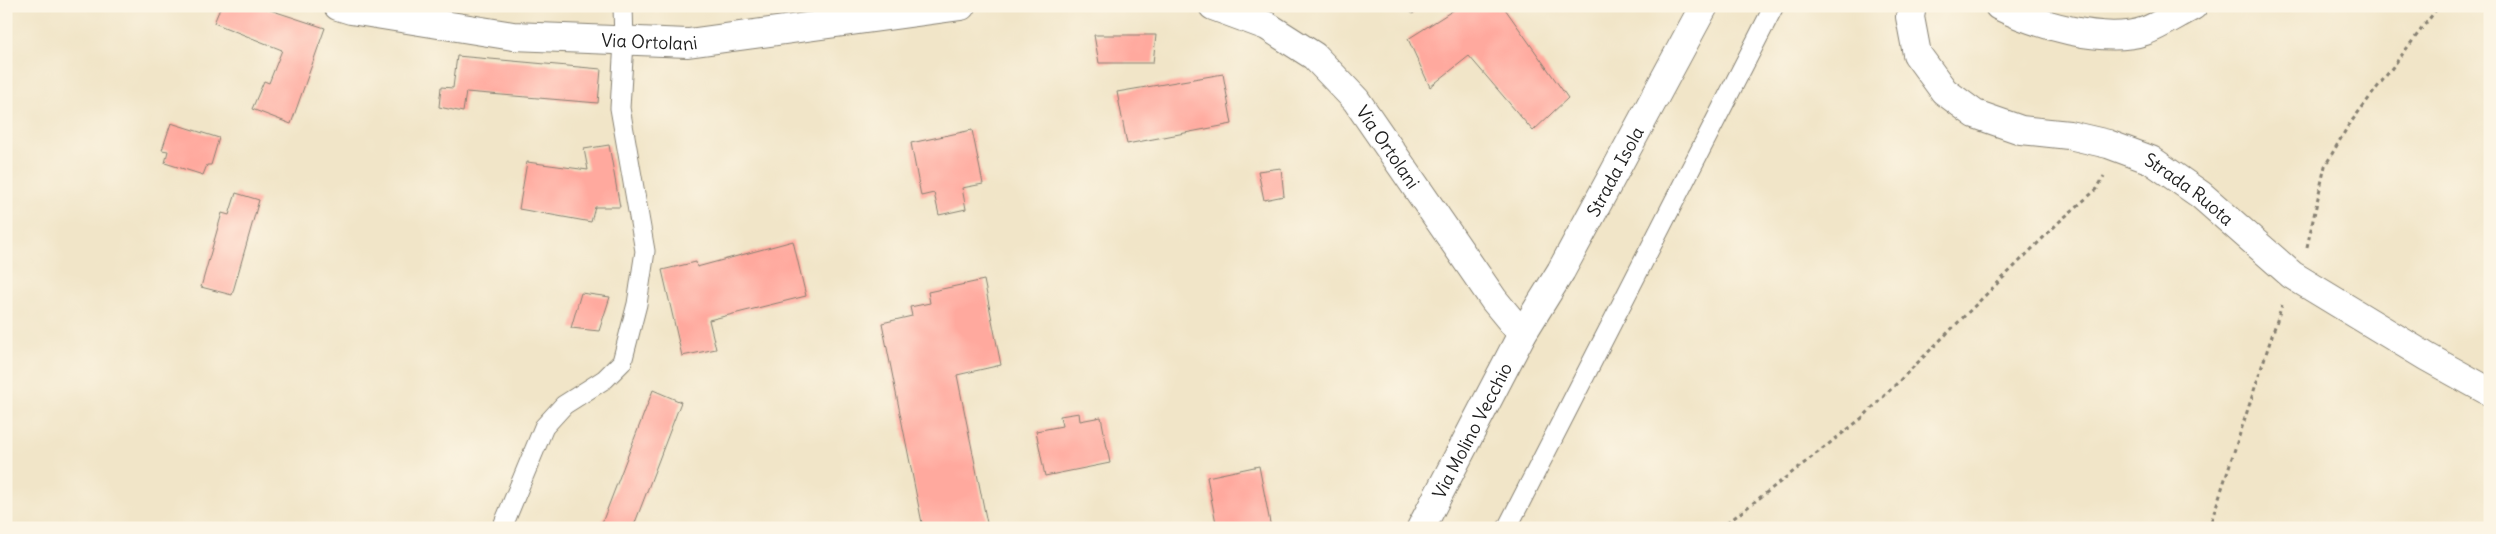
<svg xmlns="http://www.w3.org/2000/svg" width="2496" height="534" font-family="Delius,sans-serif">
  <rect width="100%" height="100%" fill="#fcf5e5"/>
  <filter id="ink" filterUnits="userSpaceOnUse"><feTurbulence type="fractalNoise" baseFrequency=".02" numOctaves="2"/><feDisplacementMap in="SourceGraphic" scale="10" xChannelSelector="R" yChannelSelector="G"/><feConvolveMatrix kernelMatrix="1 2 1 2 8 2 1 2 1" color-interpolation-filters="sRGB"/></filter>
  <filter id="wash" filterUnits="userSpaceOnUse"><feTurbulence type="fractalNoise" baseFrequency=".0096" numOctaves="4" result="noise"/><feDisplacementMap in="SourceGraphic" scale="20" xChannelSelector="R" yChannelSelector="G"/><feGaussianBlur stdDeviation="1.12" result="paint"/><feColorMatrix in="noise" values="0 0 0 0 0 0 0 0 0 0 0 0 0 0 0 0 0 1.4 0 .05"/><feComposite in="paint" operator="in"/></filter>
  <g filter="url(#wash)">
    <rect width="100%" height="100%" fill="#f1e5c8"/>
    <g id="blocks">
      <path fill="#ffa99e" d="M 221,6 L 258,6 L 325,28 L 291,124 L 252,109 L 264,81 L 269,83 L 282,50 L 214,23 Z
        M 1403,6 L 1420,6 L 1413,14 Z
        M 1460,6 L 1503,6 L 1568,98 L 1533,131 L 1469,56 L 1430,87 L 1408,39 Z
        M 1094,35 L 1156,35 L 1153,63 L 1099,63 Z
        M 457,56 L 601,69 L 598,103 L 466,92 L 463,112 L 439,107 L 441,87 L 453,88 Z
        M 1223,74 L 1232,124 L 1127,144 L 1117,92 Z
        M 171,123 L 219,138 L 211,165 L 207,165 L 203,175 L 165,163 L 168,151 L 162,150 Z
        M 972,130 L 983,184 L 962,188 L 966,209 L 939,215 L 934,193 L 921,196 L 911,143 Z
        M 609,145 L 620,207 L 595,207 L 591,222 L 519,209 L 527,162 L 588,170 L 584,149 Z
        M 1281,168 L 1284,196 L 1264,200 L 1258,171 Z
        M 236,193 L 259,200 L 232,295 L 201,287 L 222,213 L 229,215 Z
        M 793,241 L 806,296 L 709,320 L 716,349 L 682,356 L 662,270 L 696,262 L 697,267 Z
        M 984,280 L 1001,365 L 957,375 L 988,528 L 923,528 L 882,323 L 912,316 L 910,307 L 930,303 L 928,292 Z
        M 581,293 L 610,297 L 599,331 L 571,328 Z
        M 653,390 L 681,402 L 633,528 L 600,528 Z
        M 1079,413 L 1080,421 L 1101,417 L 1110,463 L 1045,476 L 1036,431 L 1062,426 L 1060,416 Z
        M 1259,466 L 1271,528 L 1217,528 L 1207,477 Z"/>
    </g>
  </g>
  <g filter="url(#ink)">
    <use href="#blocks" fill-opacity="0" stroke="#868072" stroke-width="1"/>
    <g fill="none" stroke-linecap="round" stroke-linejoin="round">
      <defs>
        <path id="service" d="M 502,528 L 544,427 L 564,405 L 605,379 L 622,362 L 637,304 L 645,251 L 620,108 L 624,42 L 623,6
          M 1507,528 L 1774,6"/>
        <g id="minor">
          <path id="s1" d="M 338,6 L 351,10 L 513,36 L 688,43 L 961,6"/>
          <path id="s2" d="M 1213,6 L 1267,26 L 1314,56 L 1356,100 L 1494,300 L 1522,334"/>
          <path id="s3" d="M 1912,6 L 1910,17 L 1917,54 L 1944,91 L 1975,114 L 2021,130 L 2069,135 L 2108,144 L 2151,160 L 2201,195 L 2292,275 L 2427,357 L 2490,392"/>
          <path d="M 1999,6 C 2036,24 2103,45 2145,31 C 2161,25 2177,14 2193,6"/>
          <path id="s4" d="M 1421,528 L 1522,334 L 1561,271 L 1704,6"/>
        </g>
      </defs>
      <use href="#service" stroke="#868072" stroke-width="21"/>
      <use href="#minor" stroke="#868072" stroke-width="30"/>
      <path stroke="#868072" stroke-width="3" stroke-dasharray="4 4" stroke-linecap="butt" d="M 2307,247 L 2325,166 L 2348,126 L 2439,6
        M 1721,528 L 1862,418 L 2060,221 L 2097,189 L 2104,176
        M 2209,528 L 2282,305"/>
      <use href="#service" stroke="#fff" stroke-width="19"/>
      <use href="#minor" stroke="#fff" stroke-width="28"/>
    </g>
  </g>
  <g text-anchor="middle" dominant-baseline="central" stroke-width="4.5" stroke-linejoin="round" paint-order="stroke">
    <g font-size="18" fill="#1c1c1c" stroke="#fcf5e5">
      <text stroke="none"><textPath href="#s1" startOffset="314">Via Ortolani</textPath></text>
      <text stroke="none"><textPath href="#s2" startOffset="231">Via Ortolani</textPath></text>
      <text stroke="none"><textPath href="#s4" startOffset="406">Strada Isola</textPath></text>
      <text stroke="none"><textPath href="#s3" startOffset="364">Strada Ruota</textPath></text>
      <text stroke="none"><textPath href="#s4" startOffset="110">Via Molino Vecchio</textPath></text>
    </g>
  </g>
  <rect width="2496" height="534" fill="none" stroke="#fcf5e5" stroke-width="25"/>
</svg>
